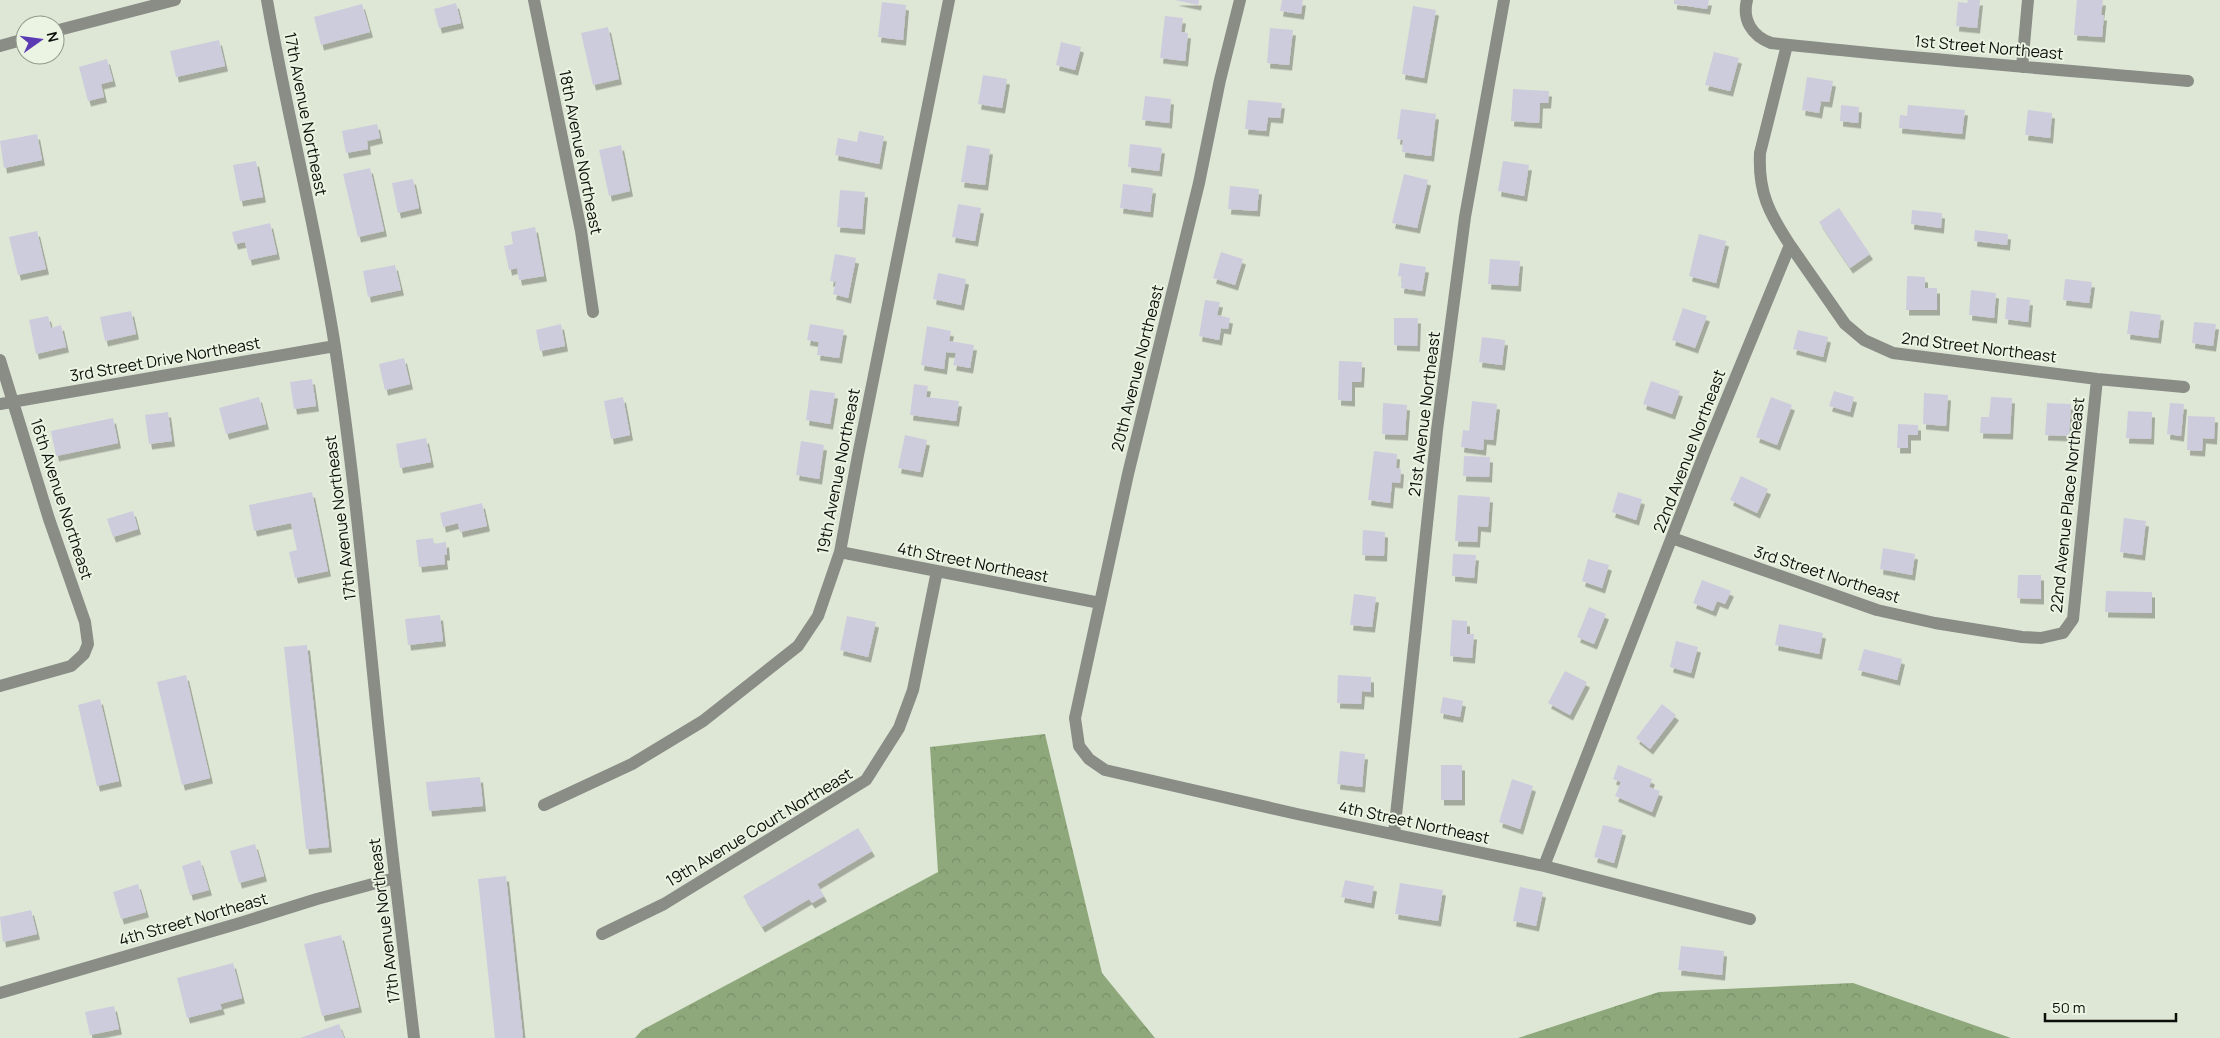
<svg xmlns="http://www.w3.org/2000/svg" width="2220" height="1038" font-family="Manrope,sans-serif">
  <defs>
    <pattern id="forest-crowns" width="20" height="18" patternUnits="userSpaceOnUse" patternTransform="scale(1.25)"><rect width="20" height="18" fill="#8fa87b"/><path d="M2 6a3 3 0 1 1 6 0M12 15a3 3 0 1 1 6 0" fill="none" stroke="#7a8f69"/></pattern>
    <filter id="shadow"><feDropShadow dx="3" dy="5.5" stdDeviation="0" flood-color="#0004"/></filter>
  </defs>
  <rect width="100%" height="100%" fill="#dee7d6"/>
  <path fill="url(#forest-crowns)" d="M 1045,734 L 1102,973 L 1155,1038 L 635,1038 L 642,1030 L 938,872 L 930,747 Z
    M 1853,983 L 2011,1038 L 1518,1038 L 1659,992 Z"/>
  <path fill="#cdccdd" filter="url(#shadow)" d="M 1175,0 L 1199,0 L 1198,5 Z
    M 1282,0 L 1303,0 L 1301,14 L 1280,11 Z
    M 1674,0 L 1709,0 L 1707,9 L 1674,4 Z
    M 1968,0 L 1980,0 L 1977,28 L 1956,26 L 1958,2 L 1967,3 Z
    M 2077,0 L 2103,0 L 2101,15 L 2104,15 L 2102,37 L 2074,35 Z
    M 882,2 L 906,5 L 903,40 L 878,37 Z
    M 456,3 L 461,23 L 439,28 L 434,9 Z
    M 362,4 L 370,32 L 321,45 L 314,17 Z
    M 1413,6 L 1436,10 L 1424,78 L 1402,74 Z
    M 1165,16 L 1183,18 L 1181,32 L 1188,33 L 1185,61 L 1160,58 Z
    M 608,27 L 619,79 L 593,85 L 581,33 Z
    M 1270,28 L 1293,30 L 1289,65 L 1267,63 Z
    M 219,40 L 225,66 L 176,77 L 170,51 Z
    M 1061,42 L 1081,47 L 1075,70 L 1056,65 Z
    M 1714,52 L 1739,58 L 1730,91 L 1705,85 Z
    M 107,59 L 113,81 L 101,84 L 104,97 L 88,101 L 79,67 Z
    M 983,75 L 1007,79 L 1002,108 L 978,104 Z
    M 1807,77 L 1833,81 L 1829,102 L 1821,101 L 1819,113 L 1802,110 Z
    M 1513,89 L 1549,91 L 1548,103 L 1540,103 L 1539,123 L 1511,121 Z
    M 1145,96 L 1171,99 L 1169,123 L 1142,120 Z
    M 1248,100 L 1282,103 L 1280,118 L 1268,117 L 1266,131 L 1245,129 Z
    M 1841,105 L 1859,107 L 1858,123 L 1840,121 Z
    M 1908,105 L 1965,110 L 1962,134 L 1899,128 L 1900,115 L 1907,116 Z
    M 1401,109 L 1436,114 L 1431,156 L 1402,152 L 1403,140 L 1397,139 Z
    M 2028,110 L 2052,113 L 2050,138 L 2025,135 Z
    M 377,124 L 380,138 L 367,141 L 368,149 L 346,153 L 342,131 Z
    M 859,131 L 884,136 L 879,164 L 835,155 L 838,138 L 857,142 Z
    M 37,134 L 42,160 L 4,168 L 0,141 Z
    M 1130,144 L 1162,148 L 1159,171 L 1128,167 Z
    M 621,145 L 630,191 L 609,196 L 599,150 Z
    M 967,145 L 990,149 L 985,185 L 961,182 Z
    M 256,161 L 263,197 L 240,201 L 233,165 Z
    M 1503,161 L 1529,165 L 1524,196 L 1498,191 Z
    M 370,168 L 384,231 L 358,237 L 343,174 Z
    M 1404,174 L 1428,180 L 1417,228 L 1392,223 Z
    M 413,179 L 419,208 L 398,213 L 392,183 Z
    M 1123,184 L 1153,188 L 1150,212 L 1120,208 Z
    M 1230,186 L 1259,189 L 1257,211 L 1228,209 Z
    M 840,190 L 865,192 L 862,229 L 837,227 Z
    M 958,204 L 981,208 L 975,241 L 952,237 Z
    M 1839,208 L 1870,254 L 1850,268 L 1819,222 Z
    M 1912,210 L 1942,213 L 1941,228 L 1911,224 Z
    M 270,223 L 277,254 L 249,260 L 245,242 L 235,244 L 232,232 Z
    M 535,227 L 544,276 L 519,280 L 517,268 L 509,270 L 504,246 L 513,244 L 511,232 Z
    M 1975,230 L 2008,234 L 2007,245 L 1974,241 Z
    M 37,231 L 46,269 L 18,275 L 9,237 Z
    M 1699,234 L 1726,241 L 1716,283 L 1689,276 Z
    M 1221,252 L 1243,259 L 1235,285 L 1213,278 Z
    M 835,254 L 856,258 L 848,298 L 833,294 L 836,282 L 830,281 Z
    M 1490,259 L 1520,261 L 1518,286 L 1488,284 Z
    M 1400,263 L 1426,267 L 1422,291 L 1401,288 L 1402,277 L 1398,276 Z
    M 395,265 L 401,290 L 368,297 L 363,271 Z
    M 938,273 L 966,279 L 961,305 L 933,299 Z
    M 1907,276 L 1925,277 L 1925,288 L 1937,288 L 1937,310 L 1906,310 Z
    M 2065,279 L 2092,282 L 2089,303 L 2063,300 Z
    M 1971,290 L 1996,293 L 1994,318 L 1969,315 Z
    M 2007,297 L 2030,300 L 2028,322 L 2005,319 Z
    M 1205,300 L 1220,302 L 1217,315 L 1230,318 L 1228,329 L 1221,328 L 1219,340 L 1199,336 Z
    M 1683,308 L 1707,316 L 1695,348 L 1672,340 Z
    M 131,311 L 136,334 L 105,341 L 100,317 Z
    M 2130,311 L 2161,315 L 2158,338 L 2127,334 Z
    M 48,316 L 51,328 L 61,325 L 66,347 L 36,354 L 29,320 Z
    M 1394,318 L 1418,318 L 1417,346 L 1394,345 Z
    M 2194,322 L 2216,324 L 2213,346 L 2192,343 Z
    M 561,324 L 565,346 L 540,351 L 536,330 Z
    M 810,324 L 844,330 L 839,358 L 817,355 L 819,342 L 807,340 Z
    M 927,326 L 951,331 L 949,341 L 974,345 L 970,368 L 953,365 L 956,353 L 946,352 L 944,369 L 921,365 Z
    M 1798,330 L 1828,337 L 1823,357 L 1793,349 Z
    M 1482,337 L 1505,340 L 1502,365 L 1479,362 Z
    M 404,358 L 410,384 L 385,390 L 379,364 Z
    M 1339,361 L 1362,362 L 1361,382 L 1352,382 L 1352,401 L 1338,400 Z
    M 312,379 L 316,406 L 294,409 L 290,382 Z
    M 1651,381 L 1680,391 L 1672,414 L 1643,404 Z
    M 914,384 L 928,386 L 926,397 L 959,401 L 956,421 L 910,415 Z
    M 810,390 L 835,393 L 830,424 L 806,420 Z
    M 1834,391 L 1854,397 L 1850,412 L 1829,406 Z
    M 1924,393 L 1948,395 L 1946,426 L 1923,424 Z
    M 259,397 L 266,424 L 226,434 L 219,408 Z
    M 623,397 L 630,435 L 611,439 L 604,401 Z
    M 1771,397 L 1792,405 L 1777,445 L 1756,437 Z
    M 1991,397 L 2012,398 L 2010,434 L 1980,433 L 1981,417 L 1989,417 Z
    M 1472,401 L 1497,404 L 1493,440 L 1484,439 L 1483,450 L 1461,447 L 1463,430 L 1469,431 Z
    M 1383,403 L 1407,405 L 1405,435 L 1382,434 Z
    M 2047,403 L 2071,404 L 2069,436 L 2045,435 Z
    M 2170,403 L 2184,404 L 2181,436 L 2167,434 Z
    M 2128,411 L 2152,412 L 2151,439 L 2126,438 Z
    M 168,412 L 172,441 L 149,444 L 145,415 Z
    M 2188,416 L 2215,417 L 2214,439 L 2203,438 L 2202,451 L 2187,450 Z
    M 113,418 L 118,443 L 56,456 L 51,431 Z
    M 1898,424 L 1918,425 L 1918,435 L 1908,435 L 1908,448 L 1897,448 Z
    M 905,435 L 927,440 L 920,472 L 898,468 Z
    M 426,438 L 431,462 L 400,468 L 396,444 Z
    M 801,441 L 824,445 L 819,479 L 796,475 Z
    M 1374,451 L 1397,454 L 1396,468 L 1401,469 L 1400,483 L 1392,482 L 1390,503 L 1368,500 Z
    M 1464,456 L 1490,457 L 1489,477 L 1463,476 Z
    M 1741,476 L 1768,489 L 1757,513 L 1730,500 Z
    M 312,492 L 328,571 L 295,578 L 289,552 L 297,550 L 291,523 L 254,531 L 249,505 Z
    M 1618,492 L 1642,499 L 1636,520 L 1612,512 Z
    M 1458,495 L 1490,497 L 1488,527 L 1478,526 L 1477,542 L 1455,541 Z
    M 482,503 L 487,526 L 460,532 L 458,523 L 443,527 L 440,513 Z
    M 133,511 L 138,529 L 113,537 L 107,519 Z
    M 2124,518 L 2146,521 L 2142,555 L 2120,552 Z
    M 1363,530 L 1385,532 L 1384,556 L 1362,555 Z
    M 433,538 L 434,544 L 446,542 L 447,555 L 444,555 L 445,564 L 419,567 L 416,540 Z
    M 1883,548 L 1915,554 L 1912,575 L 1880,569 Z
    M 1453,554 L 1476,555 L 1474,578 L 1452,576 Z
    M 1588,559 L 1609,565 L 1602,588 L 1582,581 Z
    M 2018,575 L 2041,575 L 2041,599 L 2017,598 Z
    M 1702,580 L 1731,591 L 1725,604 L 1717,601 L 1713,611 L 1693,603 Z
    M 2106,591 L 2152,592 L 2152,613 L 2105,612 Z
    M 1354,594 L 1376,597 L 1372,627 L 1350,625 Z
    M 1589,607 L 1606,614 L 1594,644 L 1577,637 Z
    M 440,615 L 443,641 L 408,645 L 405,619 Z
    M 847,616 L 876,622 L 868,657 L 840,650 Z
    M 1452,620 L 1467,621 L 1467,634 L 1474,634 L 1472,658 L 1450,656 Z
    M 1779,624 L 1823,633 L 1819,654 L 1775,645 Z
    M 1676,641 L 1698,647 L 1691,673 L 1670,667 Z
    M 307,645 L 329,847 L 306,849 L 284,647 Z
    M 1864,649 L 1902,659 L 1897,680 L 1858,670 Z
    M 1565,671 L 1587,682 L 1570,715 L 1548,703 Z
    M 186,675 L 210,778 L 182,785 L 157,682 Z
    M 1338,675 L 1371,677 L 1371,692 L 1362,691 L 1361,704 L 1337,703 Z
    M 1443,697 L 1463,701 L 1460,717 L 1440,713 Z
    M 100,699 L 119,781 L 97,786 L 78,705 Z
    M 1662,704 L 1676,715 L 1650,749 L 1636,738 Z
    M 1340,751 L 1365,754 L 1362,787 L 1337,784 Z
    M 1441,765 L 1462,765 L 1462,800 L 1441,800 Z
    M 1618,765 L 1652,779 L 1649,787 L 1660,791 L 1652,812 L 1615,796 L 1621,782 L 1613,779 Z
    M 480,777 L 483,806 L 429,811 L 426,782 Z
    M 1512,779 L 1533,786 L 1520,829 L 1499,822 Z
    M 1603,825 L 1623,830 L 1614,863 L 1594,857 Z
    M 858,828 L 872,851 L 817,884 L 824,896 L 812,903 L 809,899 L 762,927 L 743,896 Z
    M 255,844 L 264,876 L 239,883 L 230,851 Z
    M 200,860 L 209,890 L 190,895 L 182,866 Z
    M 506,876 L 523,1038 L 495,1038 L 478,879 Z
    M 1345,880 L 1374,886 L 1371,903 L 1341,897 Z
    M 1400,883 L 1443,890 L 1438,921 L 1395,914 Z
    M 138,884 L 146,912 L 121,919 L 113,892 Z
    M 1520,887 L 1543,892 L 1536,926 L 1513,921 Z
    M 31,910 L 37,934 L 3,942 L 0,917 Z
    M 341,935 L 359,1007 L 322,1016 L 304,944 Z
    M 1681,946 L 1724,951 L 1722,975 L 1678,970 Z
    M 233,963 L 242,998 L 220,1004 L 222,1009 L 187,1018 L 177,978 Z
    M 114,1006 L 119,1029 L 90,1035 L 85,1012 Z
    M 339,1024 L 344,1038 L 300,1038 Z"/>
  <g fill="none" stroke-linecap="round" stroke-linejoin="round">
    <path stroke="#898d86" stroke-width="12" d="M 267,0 C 287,116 317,230 335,347 C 353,465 364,584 376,703 C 387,815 401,926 414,1038
      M 534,0 L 581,231 L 593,312
      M 1240,0 L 1220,80 L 1199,183 L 1128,474 L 1075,718 L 1079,746 L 1089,759 L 1105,770 L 1297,814 L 1544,866 L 1750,919
      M 1747,0 C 1742,20 1752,36 1771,43 C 1910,58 2049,69 2188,81
      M 55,31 L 175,0
      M 0,46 L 25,39
      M 2022,67 L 2028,0
      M 1790,245 L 1845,324 L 1864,340 L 1893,353 L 2097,379 L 2184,387
      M 0,360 L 49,519 L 85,622 L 88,644 L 84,654 L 71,666 L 0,686
      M 0,404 L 335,346
      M 1672,538 L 1877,610 L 1935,623 L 2022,637 L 2041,638 L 2063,633 L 2073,619 L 2097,379
      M 840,552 L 1100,603
      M 544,805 L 632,764 L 703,721 L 798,646 L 818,616 L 840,552 L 858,455 L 949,0
      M 1394,834 L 1437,430 L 1465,217 L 1504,0
      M 1544,866 L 1705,452 L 1790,245 C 1769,213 1758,192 1760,153 L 1787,45
      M 602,934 L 664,904 L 866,780 L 899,728 L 913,690 L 937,571
      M 0,993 L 240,923 L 317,899 L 395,878"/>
  </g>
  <g text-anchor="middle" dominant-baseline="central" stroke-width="4" stroke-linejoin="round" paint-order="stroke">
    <g font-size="16" fill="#0c0f0a" stroke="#ebf4e3">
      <text transform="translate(1989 47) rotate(5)">1st Street Northeast</text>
      <text transform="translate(306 114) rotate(79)">17th Avenue Northeast</text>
      <text transform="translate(581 152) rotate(79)">18th Avenue Northeast</text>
      <text transform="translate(1979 347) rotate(7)">2nd Street Northeast</text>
      <text transform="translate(165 359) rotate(-10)">3rd Street Drive Northeast</text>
      <text transform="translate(1137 368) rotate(-76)">20th Avenue Northeast</text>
      <text transform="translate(1424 414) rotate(-83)">21st Avenue Northeast</text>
      <text transform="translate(1689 451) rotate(-69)">22nd Avenue Northeast</text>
      <text transform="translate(838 471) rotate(-79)">19th Avenue Northeast</text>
      <text transform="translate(62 499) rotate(72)">16th Avenue Northeast</text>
      <text transform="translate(2067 505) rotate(-84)">22nd Avenue Place Northeast</text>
      <text transform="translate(340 518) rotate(-97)">17th Avenue Northeast</text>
      <text transform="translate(973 562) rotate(11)">4th Street Northeast</text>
      <text transform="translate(1827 574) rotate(18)">3rd Street Northeast</text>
      <text transform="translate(1414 822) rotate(12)">4th Street Northeast</text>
      <text transform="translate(759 827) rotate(-31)">19th Avenue Court Northeast</text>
      <text transform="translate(193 919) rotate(-16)">4th Street Northeast</text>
      <text transform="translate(384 921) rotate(-97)">17th Avenue Northeast</text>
    </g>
  </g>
  <g transform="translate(40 40) rotate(76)"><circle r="24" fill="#ebf4e3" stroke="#92988c"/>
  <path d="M0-4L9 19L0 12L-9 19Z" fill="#5b3bb3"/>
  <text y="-8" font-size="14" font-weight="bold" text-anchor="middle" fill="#0c0f0a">N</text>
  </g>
  <path d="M2045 1013v8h131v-8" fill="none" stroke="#0c0f0a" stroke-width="2.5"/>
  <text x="2052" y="1013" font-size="15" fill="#0c0f0a" stroke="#ebf4e3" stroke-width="4" paint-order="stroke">50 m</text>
</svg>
